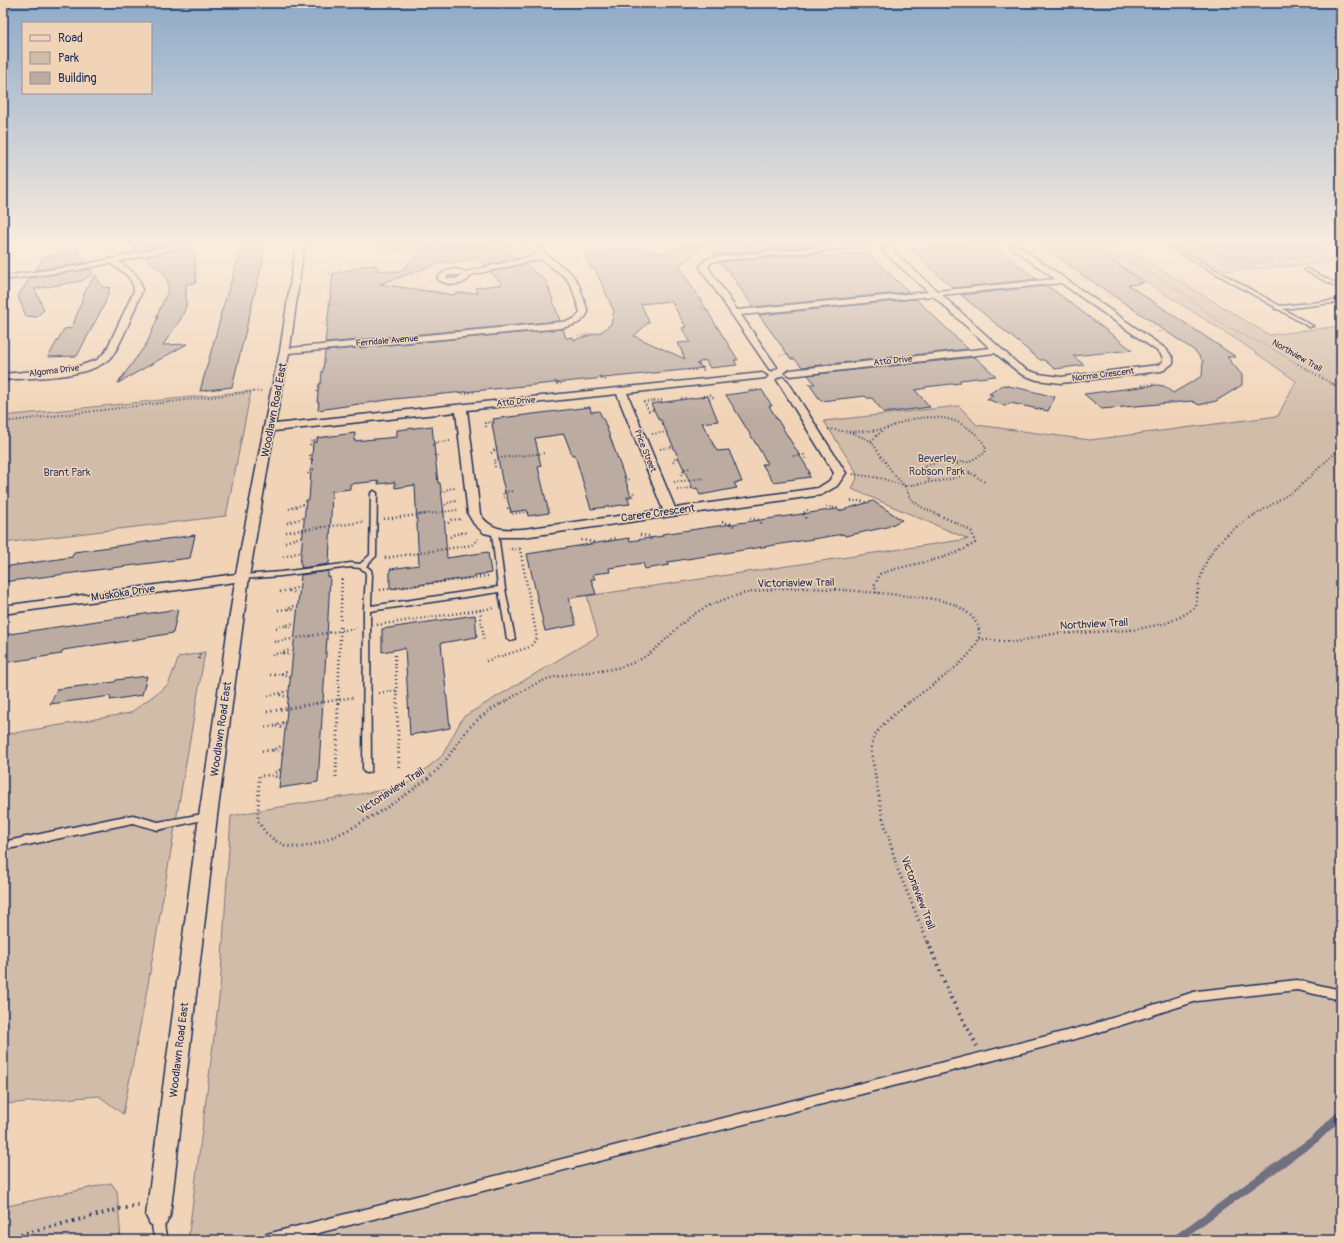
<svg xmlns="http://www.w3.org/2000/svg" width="1344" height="1243" font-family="Pangolin,sans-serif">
  <rect width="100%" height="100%" fill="#f1d4b7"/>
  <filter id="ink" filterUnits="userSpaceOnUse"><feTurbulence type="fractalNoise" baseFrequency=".025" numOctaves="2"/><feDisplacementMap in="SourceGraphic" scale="8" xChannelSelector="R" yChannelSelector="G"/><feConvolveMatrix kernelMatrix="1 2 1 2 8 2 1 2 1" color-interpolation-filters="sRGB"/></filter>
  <g filter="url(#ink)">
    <path fill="#e1c8b0" d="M 3,245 L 70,245 L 48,250 L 3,254 Z"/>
    <path fill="#d1bcaa" stroke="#767684" d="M 378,245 L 461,245 L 378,253 Z
      M 1088,245 L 1120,245 L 1269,335 L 1341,326 L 1341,1240 L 188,1240 L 220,990 L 231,816 L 267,809 L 403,787 L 442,756 L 463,717 L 598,636 L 587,596 L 968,539 L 852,489 L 857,478 L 855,470 L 824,421 L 959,406 L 977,425 L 1090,440 L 1278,416 L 1296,381 L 1242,343 Z
      M 1177,245 L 1341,245 L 1341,262 L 1225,271 Z
      M 251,391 L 226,516 L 3,543 L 3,416 Z
      M 205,652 L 147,990 L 123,1114 L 99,1096 L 3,1104 L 3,735 L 130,713 L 168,685 L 179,657 Z
      M 111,1183 L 117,1191 L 121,1240 L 3,1240 L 3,1207 Z"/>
    <path fill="#a89b98" stroke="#707081" d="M 1201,245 L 1226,245 L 1220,246 L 1219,247 L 1224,248 L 1259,245 L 1322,245 L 1323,252 L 1321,257 L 1299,257 L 1240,262 L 1230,260 Z"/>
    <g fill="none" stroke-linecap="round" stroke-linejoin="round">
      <path stroke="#707081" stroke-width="8" d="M 1175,1240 L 1315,1139 L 1341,1114"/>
    </g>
    <path fill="#bcaba1" stroke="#1b2f5e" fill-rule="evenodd" d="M 130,245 L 166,245 L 138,251 Z
      M 243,245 L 265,245 L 262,256 L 263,259 L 232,387 L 200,391 L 221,316 L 220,316 Z
      M 466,245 L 507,245 L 507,252 L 517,258 L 485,266 L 478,258 L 451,263 L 447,263 L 446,261 L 380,284 L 454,295 L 455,293 L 478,293 L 475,288 L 502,284 L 491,272 L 525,264 L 546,281 L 560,321 L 325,343 L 333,274 L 364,266 L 376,265 L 376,270 L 400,272 L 428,246 L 429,251 Z
      M 684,245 L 705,245 L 679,266 L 738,360 L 734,360 L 737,365 L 710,368 L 705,360 L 696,364 L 704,368 L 394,399 L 318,410 L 319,402 L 317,402 L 319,384 L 321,383 L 322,371 L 323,371 L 325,351 L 563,329 L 566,338 L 573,337 L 574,340 L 601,332 L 611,324 L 614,311 L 595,269 L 592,269 L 584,255 L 624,249 L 648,249 L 648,251 L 664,253 ZM 671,301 L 686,327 L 682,328 L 690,342 L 678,343 L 685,359 L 634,336 L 649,322 L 641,304 Z
      M 708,245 L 821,245 L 716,255 Z
      M 970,245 L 991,245 L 1037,279 L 953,288 L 911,250 Z
      M 1039,245 L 1090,245 L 1144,283 L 1128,285 L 1236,357 L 1227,357 L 1242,375 L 1242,385 L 1216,401 L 1199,405 L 1192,401 L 1102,409 L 1084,394 L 1157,385 L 1164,386 L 1173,393 L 1202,376 L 1203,361 L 1195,351 Z
      M 186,247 L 187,252 L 195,250 L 196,283 L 186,284 L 186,306 L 182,317 L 163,345 L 187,344 L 118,383 L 147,343 L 158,317 L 156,318 L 168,291 L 168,282 L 164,273 L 145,257 Z
      M 78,250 L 86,263 L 35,270 L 44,257 Z
      M 821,253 L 822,257 L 867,253 L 909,292 L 753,307 L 728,270 L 726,270 L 720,262 Z
      M 90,269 L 93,273 L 82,281 L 35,289 L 44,310 L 36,317 L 26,316 L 18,296 L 30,278 Z
      M 95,275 L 103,288 L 110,287 L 105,303 L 77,356 L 48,357 L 64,329 L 72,328 L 85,292 Z
      M 1046,286 L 1055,291 L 1132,350 L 1073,356 L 1084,365 L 1055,369 L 1044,360 L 1040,360 L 961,295 Z
      M 916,299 L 968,349 L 802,367 L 795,359 L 791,359 L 759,315 Z
      M 975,357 L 996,376 L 960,380 L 960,383 L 925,387 L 926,388 L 915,390 L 930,407 L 884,413 L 872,398 L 867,398 L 865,396 L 821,401 L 809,384 L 815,384 L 808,375 Z
      M 1003,385 L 1023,389 L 1055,397 L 1048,411 L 1010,403 L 1005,406 L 987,399 L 993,395 L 989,394 Z
      M 762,390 L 772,406 L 769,406 L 805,464 L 810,473 L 808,473 L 810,477 L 773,482 L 762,464 L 767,464 L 764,457 L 726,395 Z
      M 708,396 L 718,421 L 702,423 L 717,451 L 729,450 L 742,482 L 734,483 L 737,488 L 700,495 L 697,488 L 693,489 L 661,420 L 659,420 L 651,404 Z
      M 590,407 L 591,412 L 599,411 L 605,423 L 628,487 L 631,497 L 627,497 L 630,504 L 591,509 L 575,455 L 572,455 L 564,434 L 535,438 L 541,466 L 538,467 L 549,513 L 528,516 L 527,510 L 511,512 L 502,480 L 492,424 L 494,423 L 493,419 Z
      M 432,426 L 438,483 L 440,483 L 444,513 L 447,558 L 488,552 L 491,573 L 475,575 L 475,577 L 390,589 L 390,569 L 419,565 L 415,485 L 395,488 L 395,482 L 378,484 L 379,481 L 350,484 L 350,489 L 332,491 L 329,564 L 301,568 L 302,565 L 300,565 L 306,500 L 309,500 L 313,442 L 317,442 L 317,438 L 355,433 L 354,441 L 397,437 L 397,430 Z
      M 873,501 L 902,520 L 887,527 L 845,536 L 844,534 L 668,562 L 669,565 L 645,569 L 643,563 L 609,568 L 610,572 L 593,574 L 595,579 L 591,579 L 596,594 L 569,598 L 576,625 L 545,631 L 527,554 L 629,538 L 630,541 L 663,536 L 662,534 L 837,509 L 839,511 Z
      M 195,535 L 190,558 L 3,582 L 3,567 L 72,557 L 74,552 Z
      M 328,571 L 328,577 L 330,577 L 327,637 L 318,782 L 279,788 L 301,575 Z
      M 178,609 L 173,633 L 115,643 L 116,642 L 63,650 L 61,654 L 3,663 L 3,635 Z
      M 475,615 L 477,637 L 441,643 L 450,728 L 410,735 L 405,648 L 382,652 L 382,629 Z
      M 147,676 L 142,695 L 110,700 L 111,696 L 50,704 L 57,689 L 115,682 L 116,680 Z"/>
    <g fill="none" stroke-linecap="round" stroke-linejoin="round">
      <defs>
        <path id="lane" d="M 1166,245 L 1171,245 L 1280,306 L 1341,300 L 1341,302 L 1283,309 L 1313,326 L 1309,327 L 1278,309 L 1275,309 L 1275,307 Z
          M 1307,269 L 1341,286 L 1341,289 L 1306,271 L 1305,270 Z
          M 374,491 L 377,493 L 376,556 L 366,566 L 371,570 L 372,575 L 371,606 L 498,587 L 492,533 L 495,531 L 498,533 L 505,589 L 515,639 L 511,641 L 507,639 L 499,592 L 370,611 L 371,770 L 370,772 L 367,773 L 364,772 L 363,770 L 364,609 L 366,575 L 365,571 L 360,568 L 351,567 L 281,576 L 242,579 L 239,577 L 242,575 L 281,572 L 351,563 L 360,564 L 370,555 L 371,493 Z
          M 208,813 L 211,814 L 212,816 L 211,818 L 158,830 L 133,823 L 3,850 L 3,842 L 115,818 L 133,815 L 158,822 Z
          M 1297,980 L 1341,990 L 1341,1000 L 1297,990 L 1197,1001 L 1090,1035 L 983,1063 L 291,1240 L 261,1240 L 263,1236 L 267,1234 L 1090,1025 L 1197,991 Z
          M 158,1214 L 162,1216 L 164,1220 L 165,1232 L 169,1240 L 156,1240 C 152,1233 151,1223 154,1216 Z"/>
        <path id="street" d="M 172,245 L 186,245 L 182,247 L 118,262 C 130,269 141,275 142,291 C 134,310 125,336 114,353 C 97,380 32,377 3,380 L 3,374 L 76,367 L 97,360 L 106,351 L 134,291 C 133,276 121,271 110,263 L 78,270 L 3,280 L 3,276 L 78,266 Z
          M 296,245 L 304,245 L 290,348 L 561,322 C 569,321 576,320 580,312 L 571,285 L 565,277 L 541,259 L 471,275 C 466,287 445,287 437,278 C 444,270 456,267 465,272 L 537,255 L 524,245 L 533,245 L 571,273 L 579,285 L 588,312 C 583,324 573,325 561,328 L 289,353 L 275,424 L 762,373 L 767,376 L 765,378 L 627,393 L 675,508 L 818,488 L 829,481 L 834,473 L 777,380 L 782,377 L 787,380 L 846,473 L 837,486 L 821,495 L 523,537 L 501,537 L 484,533 L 474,524 L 468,514 L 456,412 L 274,431 L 249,577 L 217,816 L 170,1216 L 166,1224 L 158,1228 L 150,1224 L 146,1216 L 199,816 L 235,582 L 3,614 L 3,606 L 236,574 L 270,396 L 280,351 ZM 449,275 L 459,275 L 462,276 L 454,279 L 446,278 ZM 617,394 L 663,510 L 523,529 C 505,530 491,531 480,514 L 467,410 Z
          M 841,245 L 869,245 L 865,247 L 724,260 L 712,262 L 708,267 L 737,310 L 928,292 L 884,252 L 883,250 L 887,248 L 890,248 L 937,291 L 1055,279 L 1008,245 L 1017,245 L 1166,349 L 1173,358 L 1173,363 L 1164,370 L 1161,371 L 1061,383 L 1037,380 L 1021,374 L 995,353 L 790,376 L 785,373 L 790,370 L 990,348 L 933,296 L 741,315 L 777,367 L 772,370 L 769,369 L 702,271 L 700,267 C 704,257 714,257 724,256 ZM 1061,283 L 1160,353 L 1163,358 L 1163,362 L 1158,365 L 1061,377 L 1039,374 L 1027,370 L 1018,364 L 942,295 Z"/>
      </defs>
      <use href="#lane" stroke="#1b2f5e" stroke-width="3"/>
      <use href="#street" stroke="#1b2f5e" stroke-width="3"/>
      <path stroke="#1b2f5e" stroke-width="1.5" stroke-dasharray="0.5 2" stroke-linecap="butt" d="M 558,245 L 563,246
        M 694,245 L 700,254
        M 1105,245 L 1187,296 L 1220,323 L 1276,351 L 1299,365
        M 1192,245 L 1232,265 L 1241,266 L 1260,263 L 1300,264
        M 1340,245 L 1341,253
        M 910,246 L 913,249
        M 1229,246 L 1246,245
        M 1041,249 L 1047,252
        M 333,250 L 334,248
        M 563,250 L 566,252 L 570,251
        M 928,250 L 926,248 L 937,247
        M 576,258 L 578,257 L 581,261
        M 331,259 L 346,258
        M 1312,262 L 1341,260
        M 879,264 L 885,264
        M 1067,266 L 1071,269
        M 883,269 L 889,271
        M 597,272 L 599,274
        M 1078,274 L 1084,277
        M 329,275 L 329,273 L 331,273
        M 417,275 L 421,273
        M 1085,279 L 1090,283
        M 419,286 L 426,287
        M 550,290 L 551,287
        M 429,291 L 441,291
        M 328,293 L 329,290 L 332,289
        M 1107,296 L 1114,297
        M 328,301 L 328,305 L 340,304
        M 609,302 L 611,306
        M 700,309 L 712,311
        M 322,325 L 326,322
        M 1148,326 L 1155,325 L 1163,331 L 1157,332
        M 578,336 L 594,333
        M 779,355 L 788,354
        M 699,363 L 700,365"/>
      <path stroke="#1b2f5e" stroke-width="2" stroke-dasharray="1 2.5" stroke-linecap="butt" d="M 699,364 L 704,371
        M 1298,364 L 1341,389
        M 688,370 L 697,370
        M 600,376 L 601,379 L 606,380
        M 555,381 L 557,384 L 561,384
        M 1333,384 L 1341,382
        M 1142,385 L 1156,384
        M 749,391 L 759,390
        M 317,392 L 318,390
        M 461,392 L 461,394 L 474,392
        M 703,396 L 711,395 L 714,399
        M 681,400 L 680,398 L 688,398
        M 653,410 L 649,411 L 644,402 L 664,400
        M 3,422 L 261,391
        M 486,427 L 485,423 L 492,422
        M 828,429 L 850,432 L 871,441 L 895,476 L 905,486 L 910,498 L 921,507 L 939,515
        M 852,432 C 862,431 873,431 883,429 C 893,427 902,421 913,419 C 942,413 970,421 986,447 L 985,453 L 968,462 L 939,462 L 924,466 L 924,473 L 931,482
        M 652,434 L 668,432
        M 871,441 L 883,430
        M 310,445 L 311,441 L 315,441
        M 432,445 L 439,442 L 450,441
        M 660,449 L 671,447 L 672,449 L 676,448
        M 491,453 L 497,448
        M 310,455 L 310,460 L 314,460
        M 434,455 L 437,455 L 439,458
        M 793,456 L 804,455 L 806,459
        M 673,462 L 674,459 L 681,457
        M 957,464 L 985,482
        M 495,467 L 494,461 L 499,458 L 546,453
        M 308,474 L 311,470 L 315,469
        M 853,474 L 880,478 L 905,486 L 951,479 L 971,473
        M 681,475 L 685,469 L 690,468
        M 625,477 L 630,481
        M 674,482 L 705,478
        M 677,490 L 692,488
        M 444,492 L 448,489 L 455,488
        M 632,496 L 634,494 L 633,492
        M 504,498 L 503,492 L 513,491
        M 851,501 L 861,501 L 867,503
        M 445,505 L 450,502 L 457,501
        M 826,507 L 837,508 L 840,511
        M 507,508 L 510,508 L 511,514 L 525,512
        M 289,509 L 304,504
        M 418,515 L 458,510
        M 804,515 L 803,513 L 809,509
        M 1255,515 L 1297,489 L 1341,447"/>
      <path stroke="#1b2f5e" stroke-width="2.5" stroke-dasharray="1 3" stroke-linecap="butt" d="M 803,514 L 806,519
        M 750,518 L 759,520 L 762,525
        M 384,519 L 426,514
        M 722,522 L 732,524 L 735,528
        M 287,523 L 303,518
        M 448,523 L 451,520 L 460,519
        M 286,532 L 363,522
        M 640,535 L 649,536 L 651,540
        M 450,537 L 455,534 L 469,532
        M 581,540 L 593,542 L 595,545
        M 609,541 L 608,540 L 618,538
        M 285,542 L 301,537
        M 283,557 L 300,552
        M 385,558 L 472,545 L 478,539
        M 380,590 L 488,576
        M 289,591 L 296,593
        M 280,592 L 297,588
        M 876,593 L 875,585 L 880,574 C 912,562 946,562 975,543 L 972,532 L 959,524 L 936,514
        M 288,609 L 295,610
        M 278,610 L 288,609 L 296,605
        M 480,610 L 484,639
        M 377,625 L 493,608
        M 286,626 L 293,628
        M 276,628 L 294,623
        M 979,639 L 1016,642 L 1052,634 L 1133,630 L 1167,623 L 1182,616 L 1196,607 C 1200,558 1215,539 1256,514
        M 274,642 L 357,628
        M 283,653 L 291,655
        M 272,655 L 291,650
        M 395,655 L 397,704
        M 199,659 L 200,652
        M 486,661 L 530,647 L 537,638 L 520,549 L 508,549
        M 281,674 L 290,676
        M 270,675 L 281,674 L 289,670
        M 379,693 L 397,690
        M 280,695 L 287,697
        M 268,696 L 288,691
        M 312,704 L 355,697
        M 338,704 L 342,576
        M 501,704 C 517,695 533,683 551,678 C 580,670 610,674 637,661 C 656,652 668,636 683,623 C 700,607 721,600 742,594 C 788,583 844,590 890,594 C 911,597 933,597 953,604 C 965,609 981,621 979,636 C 977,658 924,690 907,704"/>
      <path stroke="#1b2f5e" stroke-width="3" stroke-dasharray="1 3.5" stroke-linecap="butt" d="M 397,703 L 399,767
        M 908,703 C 892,717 873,728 871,750 L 882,815 L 898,870 L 928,943
        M 267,712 L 318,703
        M 276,726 L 284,728
        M 265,727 L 275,726 L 285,722
        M 273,750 L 282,753
        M 262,751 L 273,750 L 282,746
        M 280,770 L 271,775 L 259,776 L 258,820 C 265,837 283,849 301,847 C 336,843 406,797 433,774 C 448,761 456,743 468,729 C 478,718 490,710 502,703
        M 271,775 L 280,778
        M 336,777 L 338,703"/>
      <path stroke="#1b2f5e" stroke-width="4" stroke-dasharray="1.5 4.5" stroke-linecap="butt" d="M 928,942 L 951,998 L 977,1046
        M 3,1239 L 140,1204"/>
      <use href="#lane" fill="#f1d4b7" fill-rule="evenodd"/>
      <use href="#street" fill="#f1d4b7" fill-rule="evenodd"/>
    </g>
  </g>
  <linearGradient id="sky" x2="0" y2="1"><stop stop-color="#8eaac8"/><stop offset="0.58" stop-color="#f9ecdf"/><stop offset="1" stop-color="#f9ecdf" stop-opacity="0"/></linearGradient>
  <rect width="1344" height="419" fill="url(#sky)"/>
  <g text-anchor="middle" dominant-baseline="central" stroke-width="3" stroke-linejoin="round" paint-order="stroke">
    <g font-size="9" fill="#1b2f5e" stroke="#f1d4b7">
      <text transform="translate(387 341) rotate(-5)">Ferndale Avenue</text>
      <text transform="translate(1297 356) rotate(30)">Northview Trail</text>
      <text transform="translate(893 361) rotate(-6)">Atto Drive</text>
      <text transform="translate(54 371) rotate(-7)">Algoma Drive</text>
      <text transform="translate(1103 375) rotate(-7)">Norma Crescent</text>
      <text transform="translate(516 402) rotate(-6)">Atto Drive</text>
      <text transform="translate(645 451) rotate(68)">Price Street</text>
    </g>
    <g font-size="11" fill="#1b2f5e" stroke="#f1d4b7">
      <text transform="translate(274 410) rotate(-79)">Woodlawn Road East</text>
      <text transform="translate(658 513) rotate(-8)">Carere Crescent</text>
      <text transform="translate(796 583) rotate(-1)">Victoriaview Trail</text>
      <text transform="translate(123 593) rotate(-8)">Muskoka Drive</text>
      <text transform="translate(1094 624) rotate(-3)">Northview Trail</text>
      <text transform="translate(221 729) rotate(-82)">Woodlawn Road East</text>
      <text transform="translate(391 791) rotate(-33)">Victoriaview Trail</text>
      <text transform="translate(918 893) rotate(69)">Victoriaview Trail</text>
      <text transform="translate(179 1050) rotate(-83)">Woodlawn Road East</text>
    </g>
    <g font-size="11" fill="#364469" stroke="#f1d4b7">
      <text x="937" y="458">Beverley<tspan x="937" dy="13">Robson Park</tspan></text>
      <text x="67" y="472">Brant Park</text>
    </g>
  </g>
  <rect width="1344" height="1243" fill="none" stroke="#f1d4b7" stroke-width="16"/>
  <rect x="8" y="8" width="1328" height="1227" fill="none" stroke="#1b2f5e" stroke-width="1.5" filter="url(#ink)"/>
  <rect x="22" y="22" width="130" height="72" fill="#f1d4b7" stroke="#9b9293"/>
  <rect x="30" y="35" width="20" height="6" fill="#f1d4b7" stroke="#9b9293"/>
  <text x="58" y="42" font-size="12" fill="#1b2f5e">Road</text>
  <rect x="30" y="52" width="20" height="12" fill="#d1bcaa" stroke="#9b9293"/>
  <text x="58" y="62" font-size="12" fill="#1b2f5e">Park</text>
  <rect x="30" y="72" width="20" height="12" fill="#bcaba1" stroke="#9b9293"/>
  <text x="58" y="82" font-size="12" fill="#1b2f5e">Building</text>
</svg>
